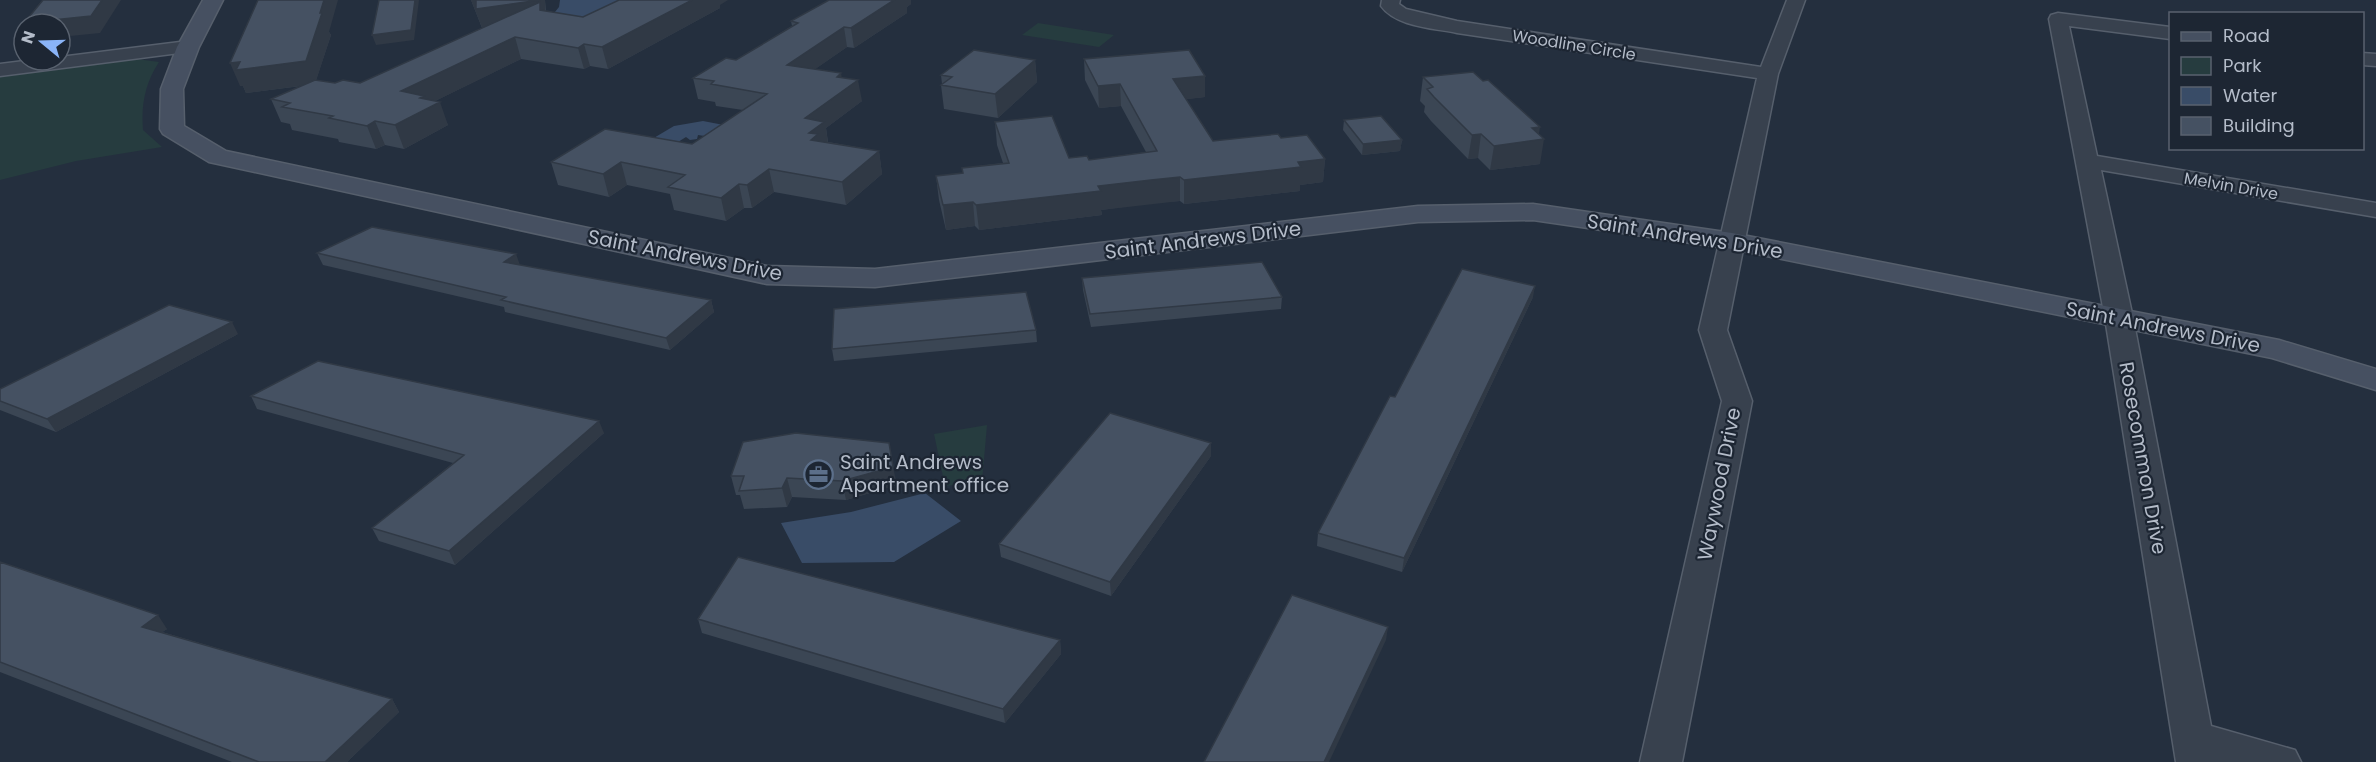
<svg xmlns="http://www.w3.org/2000/svg" width="2376" height="762" font-family="Poppins,sans-serif">
  <rect width="100%" height="100%" fill="#242f3e"/>
  <path fill="#263c3f" d="M 1038,23 L 1114,35 L 1099,47 L 1022,35 Z
    M 137,59 L 159,62 C 145,83 141,105 143,130 L 162,147 L 76,161 L 0,180 L 0,77 Z
    M 987,425 L 982,482 L 945,486 L 934,434 Z"/>
  <path fill="#394c67" d="M 560,0 L 644,0 L 597,19 L 550,18 L 559,7 Z
    M 703,121 L 734,127 L 718,138 L 698,135 L 697,139 L 690,140 L 686,137 L 670,147 L 647,142 L 674,126 Z
    M 925,493 L 961,521 L 894,562 L 802,563 L 781,523 L 851,512 Z"/>
  <g fill="none" stroke-linecap="round" stroke-linejoin="round">
    <defs>
      <path id="street" d="M 1382,0 L 1400,0 L 1399,4 L 1406,9 L 1457,21 L 1761,67 L 1787,0 L 1805,0 L 1778,74 L 1727,330 L 1752,401 L 1682,762 L 1640,762 L 1722,401 L 1699,330 L 1757,78 L 1457,33 C 1434,28 1396,27 1381,6 Z
        M 2058,13 L 2170,27 L 2170,39 L 2069,26 L 2097,156 L 2376,203 L 2376,217 L 2101,170 L 2133,318 L 2211,726 L 2295,750 L 2301,762 L 2176,762 L 2105,318 L 2049,19 L 2051,15 Z
        M 188,41 L 195,43 L 198,47 L 195,51 L 0,76 L 0,64 L 32,60 L 60,60 L 60,57 Z
        M 2362,53 L 2376,54 L 2376,66 L 2362,65 Z"/>
      <path id="secondary" d="M 203,0 L 223,0 L 199,47 L 183,89 L 184,126 L 226,151 L 767,266 L 875,269 L 1418,206 L 1533,204 L 1732,233 L 2279,340 L 2376,369 L 2376,390 L 2272,358 L 1732,249 L 1533,220 L 1418,222 L 875,287 L 767,284 L 209,162 L 163,134 L 160,129 L 161,89 L 177,47 Z"/>
    </defs>
    <use href="#street" stroke="#565f6c" stroke-width="3"/>
    <use href="#secondary" stroke="#565f6c" stroke-width="3"/>
    <use href="#street" fill="#38414e" fill-rule="evenodd"/>
    <use href="#secondary" fill="#465061" fill-rule="evenodd"/>
  </g>
  <path fill="#3b4654" d="M 471,0 L 545,0 L 546,11 L 583,17 L 720,5 L 720,8 L 608,69 L 590,66 L 584,69 L 521,59 L 435,101 L 448,125 L 404,149 L 385,145 L 376,149 L 339,142 L 338,139 L 292,130 L 290,124 L 281,122 L 271,99 L 301,86 L 246,93 L 243,86 L 240,86 L 329,32 L 331,35 L 316,80 L 335,83 L 360,83 L 482,28 Z
    M 911,4 L 907,7 L 907,13 L 854,48 L 847,47 L 815,69 L 862,101 L 826,128 L 828,142 L 879,151 L 882,174 L 846,205 L 774,192 L 752,208 L 744,208 L 726,221 L 674,210 L 670,194 L 627,185 L 609,197 L 558,185 L 551,162 L 692,144 L 743,110 L 716,106 L 715,102 L 698,99 L 693,78 L 736,60 L 792,26 L 791,21 Z
    M 1084,59 L 1205,76 L 1205,97 L 1186,99 L 1213,141 L 1281,138 L 1325,159 L 1323,182 L 1300,185 L 1300,191 L 1184,204 L 1180,201 L 1152,203 L 1101,210 L 1102,215 L 979,230 L 975,226 L 946,230 L 939,200 L 936,176 L 963,173 L 962,168 L 1003,163 L 997,145 L 995,122 L 1069,158 L 1089,160 L 1146,152 L 1121,106 L 1099,108 L 1085,80 Z
    M 1035,60 L 1037,82 L 998,118 L 944,109 L 941,85 L 942,84 L 941,75 Z
    M 1423,77 L 1539,134 L 1540,164 L 1490,170 L 1478,158 L 1468,159 L 1431,121 L 1424,112 L 1425,106 L 1420,101 Z
    M 1344,120 L 1402,140 L 1400,151 L 1362,155 L 1343,130 Z
    M 317,253 L 520,265 L 711,300 L 714,312 L 670,350 L 505,312 L 504,307 L 323,265 Z
    M 1082,278 L 1282,297 L 1281,309 L 1091,327 L 1083,290 Z
    M 1533,297 L 1402,572 L 1317,546 L 1318,533 L 1395,397 Z
    M 1036,330 L 1037,342 L 834,361 L 832,349 Z
    M 238,334 L 56,432 L 0,410 L 0,389 Z
    M 251,396 L 604,433 L 455,565 L 379,541 L 372,528 L 453,463 L 257,409 Z
    M 743,442 L 897,485 L 846,500 L 792,497 L 787,507 L 744,509 L 740,495 L 736,495 L 731,476 Z
    M 1211,456 L 1111,596 L 1001,557 L 999,544 Z
    M 0,562 L 167,629 L 162,632 L 392,699 L 399,712 L 347,762 L 232,762 L 0,672 Z
    M 698,619 L 1060,640 L 1061,654 L 1005,723 L 702,633 Z"/>
  <path fill="#303945" d="M 102,0 L 121,0 L 100,33 L 60,37 L 60,24 L 24,23 Z
    M 324,0 L 338,0 L 329,32 L 331,35 L 315,84 L 246,93 L 243,86 L 240,86 L 230,63 Z
    M 415,0 L 419,0 L 414,40 L 376,45 L 372,35 Z
    M 471,0 L 545,0 L 546,31 L 483,30 Z
    M 692,0 L 728,0 L 720,5 L 720,8 L 608,69 L 602,47 Z
    M 894,0 L 911,0 L 911,4 L 907,7 L 907,13 L 854,48 L 851,28 Z
    M 844,27 L 847,47 L 791,86 L 787,65 Z
    M 515,37 L 521,59 L 427,105 L 440,102 L 448,125 L 404,149 L 395,125 L 401,91 Z
    M 584,44 L 590,66 L 584,69 L 578,48 Z
    M 1035,60 L 1037,82 L 998,118 L 995,94 Z
    M 841,73 L 844,90 L 858,80 L 862,101 L 826,128 L 828,144 L 815,162 L 805,118 L 837,77 Z
    M 1205,76 L 1205,97 L 1173,101 L 1173,79 Z
    M 1120,84 L 1121,106 L 1099,108 L 1098,86 Z
    M 375,121 L 385,145 L 376,149 L 367,126 Z
    M 1540,127 L 1538,140 L 1544,139 L 1540,164 L 1490,170 L 1494,146 L 1532,128 Z
    M 1481,134 L 1478,158 L 1468,159 L 1472,135 Z
    M 1402,140 L 1400,151 L 1362,155 L 1363,144 Z
    M 879,151 L 882,174 L 846,205 L 842,182 Z
    M 1325,159 L 1323,182 L 1300,185 L 1300,191 L 1184,204 L 1184,180 L 1298,162 Z
    M 621,162 L 627,185 L 609,197 L 603,174 Z
    M 769,169 L 774,192 L 752,208 L 747,185 Z
    M 1180,177 L 1180,201 L 1101,210 L 1102,215 L 979,230 L 976,205 L 1098,186 Z
    M 739,184 L 744,208 L 726,221 L 721,198 Z
    M 973,202 L 975,226 L 946,230 L 943,205 Z
    M 516,254 L 520,265 L 504,262 Z
    M 1535,286 L 1533,297 L 1402,572 L 1404,558 Z
    M 711,300 L 714,312 L 670,350 L 666,338 Z
    M 232,322 L 238,334 L 56,432 L 47,419 Z
    M 599,421 L 604,433 L 455,565 L 449,551 Z
    M 1211,443 L 1211,456 L 1111,596 L 1110,582 Z
    M 893,467 L 897,485 L 846,500 L 842,481 Z
    M 787,478 L 792,497 L 787,507 L 782,488 Z
    M 158,615 L 167,629 L 151,640 L 142,627 Z
    M 1388,627 L 1386,640 L 1329,762 L 1324,762 Z
    M 1060,640 L 1061,654 L 1005,723 L 1003,709 Z
    M 392,699 L 399,712 L 347,762 L 325,762 Z"/>
  <path fill="#455162" stroke="#303945" stroke-width="1.5" d="M 43,0 L 102,0 L 91,16 L 24,23 Z
    M 258,0 L 324,0 L 320,13 L 322,13 L 306,61 L 236,70 L 240,62 L 230,63 Z
    M 379,0 L 415,0 L 411,30 L 372,35 Z
    M 476,0 L 540,0 L 476,9 Z
    M 619,0 L 692,0 L 602,47 L 584,44 L 578,48 L 515,37 L 401,91 L 424,96 L 420,98 L 440,102 L 395,125 L 375,121 L 367,126 L 329,118 L 333,116 L 282,107 L 290,103 L 271,99 L 315,80 L 335,83 L 343,80 L 360,83 L 540,2 L 540,10 L 583,17 Z
    M 829,0 L 894,0 L 851,28 L 844,27 L 787,65 L 841,73 L 837,77 L 858,80 L 805,118 L 824,122 L 809,133 L 818,134 L 811,140 L 879,151 L 842,182 L 769,169 L 747,185 L 739,184 L 721,198 L 668,187 L 685,175 L 621,162 L 603,174 L 551,162 L 605,129 L 692,144 L 767,94 L 711,84 L 714,81 L 693,78 L 726,58 L 736,60 L 798,23 L 791,21 Z
    M 974,50 L 1035,60 L 995,94 L 941,85 L 952,77 L 941,75 Z
    M 1189,50 L 1205,76 L 1173,79 L 1213,141 L 1278,134 L 1281,138 L 1307,135 L 1325,159 L 1298,162 L 1301,167 L 1184,180 L 1180,177 L 1151,180 L 1098,186 L 1101,191 L 976,205 L 973,202 L 943,205 L 936,176 L 963,173 L 962,168 L 1009,163 L 995,122 L 1052,116 L 1069,158 L 1087,156 L 1089,160 L 1157,151 L 1120,84 L 1098,86 L 1084,59 Z
    M 1473,72 L 1483,81 L 1488,80 L 1540,127 L 1532,128 L 1544,139 L 1494,146 L 1481,134 L 1472,135 L 1434,97 L 1427,89 L 1433,87 L 1423,77 Z
    M 1381,116 L 1402,140 L 1363,144 L 1344,120 Z
    M 372,227 L 516,254 L 504,262 L 711,300 L 666,338 L 501,300 L 506,297 L 317,253 Z
    M 1262,262 L 1282,297 L 1090,314 L 1082,278 Z
    M 1462,269 L 1535,286 L 1404,558 L 1318,533 L 1390,396 L 1395,397 Z
    M 1026,292 L 1036,330 L 832,349 L 834,309 Z
    M 169,305 L 232,322 L 47,419 L 0,401 L 0,389 Z
    M 318,361 L 599,421 L 449,551 L 372,528 L 464,455 L 251,396 Z
    M 1110,413 L 1211,443 L 1110,582 L 999,544 Z
    M 796,433 L 889,443 L 893,467 L 842,481 L 787,478 L 782,488 L 739,491 L 744,476 L 731,476 L 743,442 Z
    M 738,557 L 1060,640 L 1003,709 L 698,619 Z
    M 0,562 L 158,615 L 142,627 L 392,699 L 325,762 L 259,762 L 0,662 Z
    M 1292,595 L 1388,627 L 1324,762 L 1204,762 Z"/>
  <defs>
    <symbol id="office-ring" viewBox="-11 -11 22 22"><circle r="9.5" fill="#1d2633" stroke="#5c6f8a" stroke-width="1.5"/><path d="M-6-3h4V-5.5h4V-3h4V5H-6ZM-1-4.5V-3h2v-1.5ZM-6 0V1H6V0Z" fill="#5c6f8a"/></symbol>
  </defs>
  <g fill-rule="evenodd">
    <use href="#office-ring" x="802" y="458" width="33" height="33"/>
  </g>
  <g text-anchor="middle" dominant-baseline="central" stroke-width="4.5" stroke-linejoin="round" paint-order="stroke">
    <g font-size="16" fill="#b4bcc9" stroke="#1d2633">
      <text transform="translate(1574 45) rotate(9)">Woodline Circle</text>
      <text transform="translate(2231 186) rotate(10)">Melvin Drive</text>
    </g>
    <g font-size="20" fill="#b4bcc9" stroke="#1d2633">
      <text transform="translate(1685 236) rotate(9)">Saint Andrews Drive</text>
      <text transform="translate(1203 240) rotate(-7)">Saint Andrews Drive</text>
      <text transform="translate(685 255) rotate(11)">Saint Andrews Drive</text>
      <text transform="translate(2163 327) rotate(11)">Saint Andrews Drive</text>
      <text transform="translate(2143 458) rotate(80)">Rosecommon Drive</text>
      <text transform="translate(1719 484) rotate(-79)">Waywood Drive</text>
    </g>
    <g font-size="20" fill="#b4bcc9" stroke="#1d2633" text-anchor="start">
      <text x="840" y="462">Saint Andrews<tspan x="840" dy="23">Apartment office</tspan></text>
    </g>
  </g>
  <rect x="2169" y="12" width="195" height="138" fill="#1d2633" stroke="#59626f" stroke-width="1.5"/>
  <rect x="2181" y="32" width="30" height="9" fill="#465061" stroke="#59626f" stroke-width="1.5"/>
  <text x="2223" y="42" font-size="18" fill="#b4bcc9">Road</text>
  <rect x="2181" y="57" width="30" height="18" fill="#263c3f" stroke="#59626f" stroke-width="1.5"/>
  <text x="2223" y="72" font-size="18" fill="#b4bcc9">Park</text>
  <rect x="2181" y="87" width="30" height="18" fill="#394c67" stroke="#59626f" stroke-width="1.5"/>
  <text x="2223" y="102" font-size="18" fill="#b4bcc9">Water</text>
  <rect x="2181" y="117" width="30" height="18" fill="#455162" stroke="#59626f" stroke-width="1.5"/>
  <text x="2223" y="132" font-size="18" fill="#b4bcc9">Building</text>
  <g transform="translate(42 42) rotate(289)"><circle r="28" fill="#1d2633" stroke="#59626f" stroke-width="1.5"/>
  <path d="M0-4.5L10 22L0 15L-10 22Z" fill="#8ab4f8"/>
  <text y="-9" font-size="16" font-weight="bold" text-anchor="middle" fill="#b4bcc9">N</text>
  </g>
</svg>
